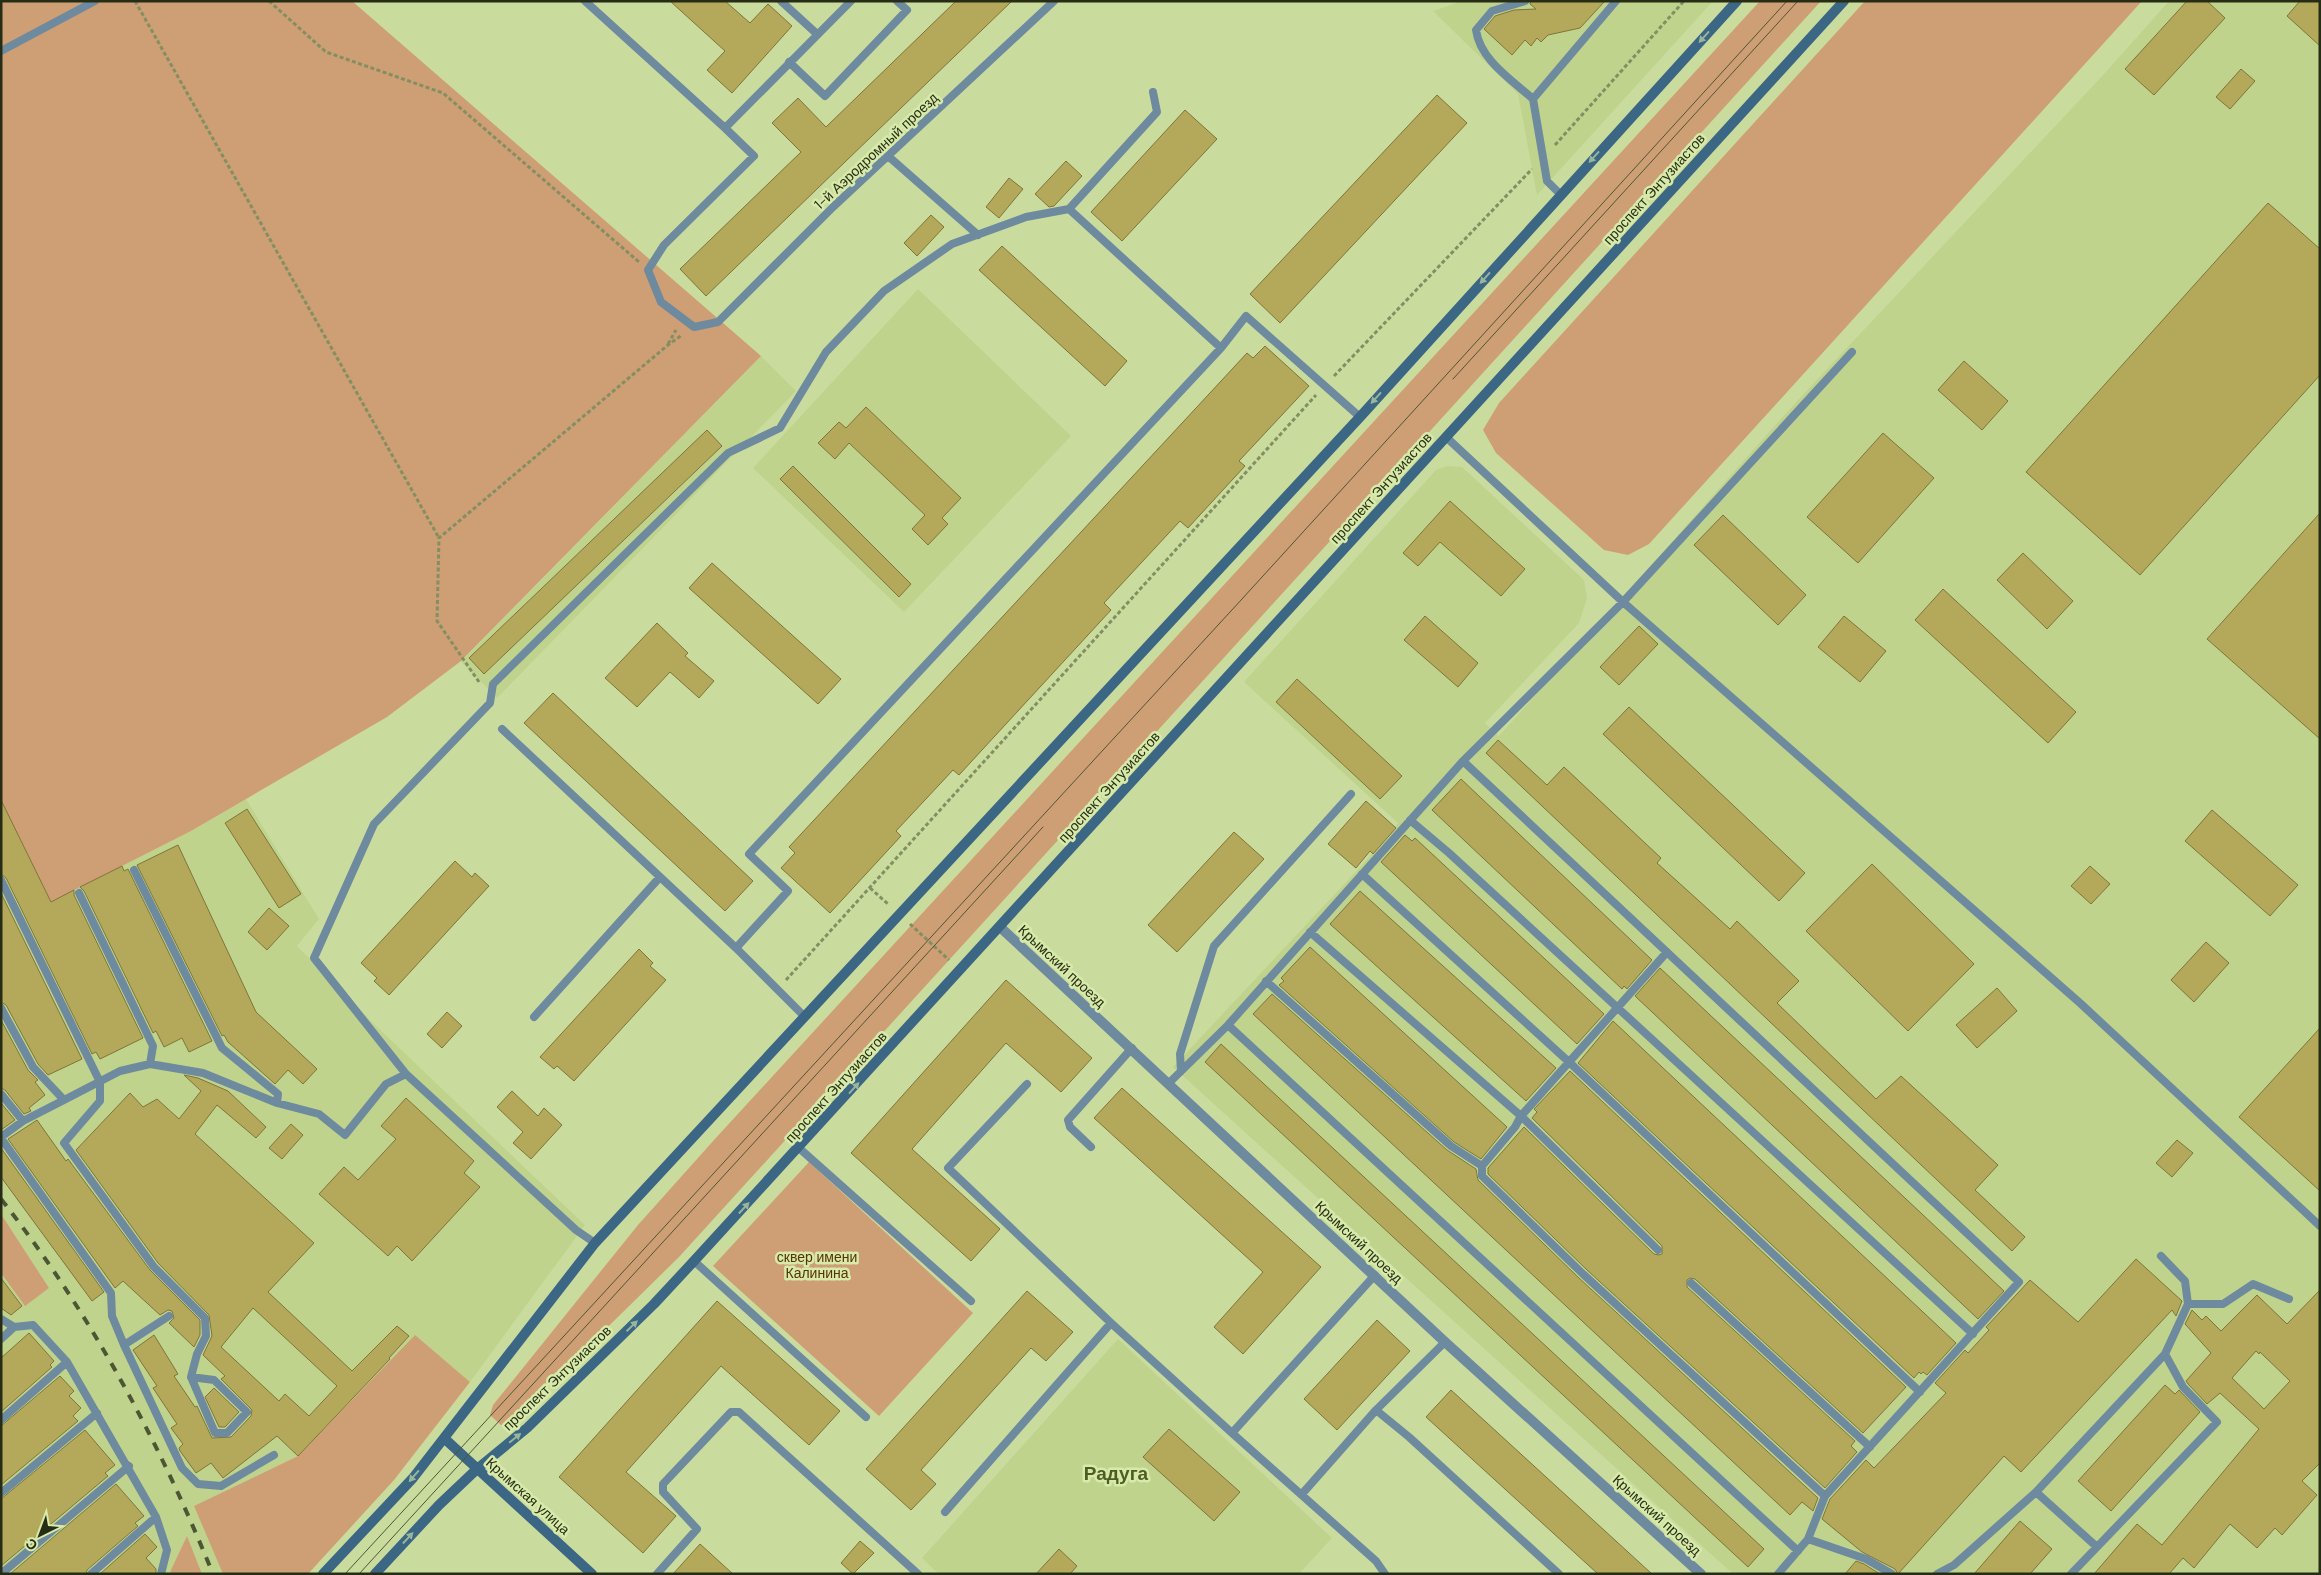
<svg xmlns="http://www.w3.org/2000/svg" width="2321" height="1575" font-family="'DM Sans',sans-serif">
  <rect width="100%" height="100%" fill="#cadc9d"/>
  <path fill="#bfd38d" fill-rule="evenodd" d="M 1462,1 L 1713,1 L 1537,195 L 1518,94 L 1433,11 Z
    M 2169,1 L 2320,1 L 2320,1574 L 1733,1574 L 1173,1067 L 1361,866 L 1398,823 L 1244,682 L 1436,470 L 1448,466 L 1462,467 L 1584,580 L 1587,598 L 1579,623 L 1485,723 L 1499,736 L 1797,401 L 2105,73 Z
    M 918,289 L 1071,436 L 904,612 L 753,468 Z
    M 761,356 L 796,391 L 497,698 L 461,662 Z
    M 246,799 L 319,919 L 297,946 L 374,1024 L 585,1225 L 470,1382 L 415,1335 L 323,1430 L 285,1394 L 260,1420 L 298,1456 L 194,1506 L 223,1574 L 202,1574 L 187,1536 L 170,1574 L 1,1574 L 1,1273 L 25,1305 L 49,1288 L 1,1214 L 1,800 L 51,902 L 191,831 ZM 157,1099 L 314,1243 L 143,1107 Z
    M 1118,1339 L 1332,1538 L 1299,1574 L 939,1574 L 922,1558 Z"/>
  <path fill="#ce9e75" d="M 1,1 L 352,1 L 761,356 L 461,661 L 387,717 L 191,831 L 51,902 L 1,800 Z
    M 1760,1 L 1821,1 L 679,1257 L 510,1423 L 501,1425 L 490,1415 L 493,1405 L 638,1225 L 714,1140 Z
    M 1865,1 L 2142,1 L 1649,544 L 1628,555 L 1604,550 L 1496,453 L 1483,430 L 1499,403 Z
    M 809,1162 L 973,1313 L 879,1416 L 713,1266 Z
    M 1,1214 L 49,1288 L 25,1306 L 1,1273 Z
    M 415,1335 L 470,1382 L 394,1480 L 308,1574 L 223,1574 L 194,1506 L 298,1456 Z
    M 187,1536 L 202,1574 L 170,1574 L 171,1570 Z"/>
  <path fill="#b4a95b" stroke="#7e7536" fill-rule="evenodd" d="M 670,1 L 725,1 L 750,23 L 768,4 L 792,26 L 732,93 L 707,70 L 725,51 Z
    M 956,1 L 1012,1 L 706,296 L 680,269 L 801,152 L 772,123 L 798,98 L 826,127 Z
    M 1531,1 L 1605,1 L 1580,28 L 1548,35 L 1541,42 L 1537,38 L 1531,46 L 1525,40 L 1512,55 L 1484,29 L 1495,16 L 1514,10 L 1536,9 L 1530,4 Z
    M 2187,1 L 2207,1 L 2225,18 L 2154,95 L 2125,69 Z
    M 2300,1 L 2320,1 L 2320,46 L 2287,16 Z
    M 2241,69 L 2255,81 L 2230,109 L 2216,97 Z
    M 1437,95 L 1467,123 L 1280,323 L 1250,294 Z
    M 1185,110 L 1217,139 L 1122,241 L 1091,212 Z
    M 1066,161 L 1082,176 L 1054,206 L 1049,207 L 1035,194 Z
    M 1009,178 L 1023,189 L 999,218 L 986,207 Z
    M 2268,203 L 2320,249 L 2320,375 L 2140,575 L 2026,472 Z
    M 931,215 L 944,227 L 917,256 L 904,243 Z
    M 1002,246 L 1127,361 L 1105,386 L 979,270 Z
    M 1265,346 L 1309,386 L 1239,461 L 1245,466 L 1188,528 L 1180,521 L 1104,603 L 1111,610 L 959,775 L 953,770 L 896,831 L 901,836 L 830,913 L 781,868 L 795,853 L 789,847 L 1247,353 L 1253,358 Z
    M 1964,361 L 2008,401 L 1982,430 L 1938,390 Z
    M 866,407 L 961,498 L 942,518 L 948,524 L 928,545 L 912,529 L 925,515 L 849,443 L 835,459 L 818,443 L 839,422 L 846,428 Z
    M 707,430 L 722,446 L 484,674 L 469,658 Z
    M 1883,433 L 1934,478 L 1858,563 L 1807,517 Z
    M 793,466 L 911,584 L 899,597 L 780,479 Z
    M 1450,501 L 1525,569 L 1501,596 L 1440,542 L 1418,566 L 1403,553 Z
    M 2320,513 L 2320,739 L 2207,639 Z
    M 1723,515 L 1806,595 L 1778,625 L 1694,545 Z
    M 2023,553 L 2073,601 L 2047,629 L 1997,580 Z
    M 712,563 L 841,679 L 818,704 L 689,588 Z
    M 1943,589 L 2076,712 L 2048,743 L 1915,620 Z
    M 1425,616 L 1478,663 L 1458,687 L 1404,640 Z
    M 1844,616 L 1886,651 L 1860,682 L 1818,647 Z
    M 657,623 L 688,653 L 685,656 L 714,681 L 699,698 L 670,672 L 637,707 L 605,678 Z
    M 1639,626 L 1658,644 L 1619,685 L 1600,667 Z
    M 1297,679 L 1402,776 L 1380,799 L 1276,702 Z
    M 553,693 L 753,881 L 725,911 L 524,723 Z
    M 1629,707 L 1805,873 L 1779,901 L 1603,734 Z
    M 1498,740 L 1547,785 L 1564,767 L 1661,858 L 1657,863 L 1730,929 L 1737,921 L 1799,981 L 1777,1003 L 1876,1099 L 1901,1076 L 1998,1165 L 1975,1190 L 2025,1237 L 2012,1251 L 1486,753 Z
    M 1461,779 L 1652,960 L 1627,989 L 1624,986 L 1622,989 L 1432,810 Z
    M 1,800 L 51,902 L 74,890 L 74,895 L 143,1038 L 100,1059 L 96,1052 L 92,1054 L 6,878 L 1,874 Z
    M 1366,801 L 1396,828 L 1373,854 L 1370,851 L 1356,868 L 1328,844 Z
    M 247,809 L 301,894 L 279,908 L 225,823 Z
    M 2212,810 L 2298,885 L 2270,916 L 2185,841 Z
    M 1234,832 L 1264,859 L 1177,952 L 1148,925 Z
    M 1405,835 L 1412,841 L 1415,838 L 1604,1014 L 1577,1044 L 1381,862 Z
    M 178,845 L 256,1012 L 317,1069 L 303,1084 L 288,1070 L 275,1084 L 228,1042 L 224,1035 L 222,1036 L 137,865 Z
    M 455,861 L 472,877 L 475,873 L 489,886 L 389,995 L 374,981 L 377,978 L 361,963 Z
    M 1872,864 L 1974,964 L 1908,1031 L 1806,931 Z
    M 122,866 L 124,871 L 128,869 L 212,1041 L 189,1052 L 182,1038 L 164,1047 L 156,1031 L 153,1033 L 84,891 L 80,887 Z
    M 2090,866 L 2110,884 L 2091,904 L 2071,886 Z
    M 1360,891 L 1556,1068 L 1526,1101 L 1330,924 Z
    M 1,893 L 82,1059 L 48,1075 L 38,1064 L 6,1005 L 1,1002 Z
    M 269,908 L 289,926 L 267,950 L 248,932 Z
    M 2206,942 L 2229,963 L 2194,1002 L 2171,980 Z
    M 1310,947 L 1507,1127 L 1481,1159 L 1454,1142 L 1279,985 L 1284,981 L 1281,978 Z
    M 639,949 L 653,963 L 650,966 L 666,980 L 574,1081 L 557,1066 L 554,1069 L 540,1057 Z
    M 1660,968 L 2004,1291 L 1978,1319 L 1635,996 Z
    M 1006,980 L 1092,1058 L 1061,1092 L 1006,1043 L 912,1149 L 1000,1229 L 971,1261 L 851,1153 Z
    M 1997,988 L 2017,1011 L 1977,1048 L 1956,1025 Z
    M 1272,994 L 1447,1150 L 1476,1169 L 1478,1180 L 1579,1278 L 1818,1498 L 1813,1511 L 1802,1502 L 1790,1515 L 1253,1014 Z
    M 447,1012 L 462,1026 L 442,1048 L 427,1034 Z
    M 1,1020 L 28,1070 L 38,1080 L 35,1082 L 45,1095 L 29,1108 L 31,1111 L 24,1114 L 5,1090 L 1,1088 Z
    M 1613,1021 L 1956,1343 L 1927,1375 L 1923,1372 L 1921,1374 L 1919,1372 L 1914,1378 L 1578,1063 Z
    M 2320,1028 L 2320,1191 L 2239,1117 Z
    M 1221,1044 L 1764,1549 L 1748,1567 L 1205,1062 Z
    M 1570,1071 L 1906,1387 L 1863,1433 L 1695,1279 L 1690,1278 L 1687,1280 L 1687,1287 L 1855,1441 L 1851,1446 L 1857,1452 L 1825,1488 L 1587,1270 L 1488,1174 L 1488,1168 L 1524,1127 L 1654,1254 L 1659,1255 L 1662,1254 L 1662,1246 L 1532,1118 L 1537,1112 L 1534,1109 Z
    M 184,1075 L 198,1078 L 228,1091 L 266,1127 L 256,1138 L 217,1105 L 195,1134 L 314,1243 L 268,1292 L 352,1371 L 397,1326 L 409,1336 L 389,1358 L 390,1359 L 298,1456 L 277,1436 L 223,1478 L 211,1463 L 196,1473 L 180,1451 L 179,1448 L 183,1444 L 171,1428 L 177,1424 L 153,1388 L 157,1386 L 133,1350 L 154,1335 L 178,1374 L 174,1376 L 195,1407 L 197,1406 L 212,1438 L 231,1437 L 251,1416 L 252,1410 L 221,1379 L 225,1376 L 203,1355 L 212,1336 L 209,1315 L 158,1263 L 76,1150 L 130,1093 L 143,1107 L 157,1099 L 179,1119 L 201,1091 ZM 253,1308 L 337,1386 L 309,1416 L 285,1394 L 279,1401 L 221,1347 Z
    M 1122,1088 L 1321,1267 L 1243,1354 L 1214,1327 L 1263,1272 L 1094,1118 Z
    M 512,1091 L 538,1116 L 544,1108 L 562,1125 L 531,1159 L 513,1143 L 523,1132 L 497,1107 Z
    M 406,1098 L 474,1161 L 464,1173 L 480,1187 L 412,1261 L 397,1246 L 388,1256 L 319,1194 L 344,1167 L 358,1180 L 396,1139 L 381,1126 Z
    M 1,1103 L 15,1120 L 1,1130 Z
    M 37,1120 L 66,1161 L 68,1159 L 150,1270 L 200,1320 L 200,1335 L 194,1347 L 169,1323 L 174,1318 L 172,1311 L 168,1310 L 160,1315 L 123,1281 L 115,1288 L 8,1139 Z
    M 291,1124 L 303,1135 L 282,1159 L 269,1148 Z
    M 2177,1140 L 2193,1153 L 2172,1177 L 2156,1163 Z
    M 1,1148 L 104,1292 L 92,1301 L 1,1177 Z
    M 2136,1259 L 2182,1301 L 2176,1316 L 2172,1310 L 2021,1472 L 2004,1456 L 1898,1574 L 1895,1569 L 1862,1552 L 1822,1519 L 1830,1499 L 1866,1460 L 1874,1468 L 1946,1393 L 1935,1383 L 1965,1350 L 1968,1353 L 1989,1330 L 1986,1327 L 2030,1280 L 2078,1322 Z
    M 1,1278 L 22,1306 L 11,1315 L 1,1308 Z
    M 2320,1290 L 2320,1463 L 2302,1481 L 2317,1495 L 2282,1535 L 2275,1528 L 2257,1548 L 2230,1524 L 2194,1568 L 2183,1558 L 2169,1574 L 2094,1574 L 2137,1524 L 2162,1545 L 2259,1429 L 2220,1393 L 2207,1404 L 2188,1384 L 2186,1381 L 2211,1353 L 2185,1324 L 2192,1310 L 2202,1320 L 2206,1316 L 2221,1331 L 2257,1295 L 2287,1324 ZM 2256,1351 L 2259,1354 L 2260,1352 L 2290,1381 L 2264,1409 L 2232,1378 Z
    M 1027,1291 L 1073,1332 L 1046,1361 L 1031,1348 L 921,1470 L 936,1484 L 911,1510 L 866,1469 Z
    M 717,1301 L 840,1411 L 809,1445 L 721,1366 L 626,1472 L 676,1516 L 643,1553 L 559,1477 Z
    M 1377,1320 L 1410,1351 L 1337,1430 L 1304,1399 Z
    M 29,1333 L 54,1361 L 50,1365 L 52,1367 L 1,1412 L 1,1358 Z
    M 60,1376 L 74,1391 L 69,1396 L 81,1408 L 73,1416 L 78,1421 L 1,1485 L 1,1426 Z
    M 2165,1385 L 2175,1394 L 2179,1390 L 2200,1412 L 2111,1511 L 2078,1481 Z
    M 214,1388 L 239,1412 L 225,1427 L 219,1427 L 205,1397 Z
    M 1451,1390 L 1652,1574 L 1598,1574 L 1426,1417 Z
    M 1169,1429 L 1240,1492 L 1214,1521 L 1143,1457 Z
    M 85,1430 L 115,1465 L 105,1473 L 108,1476 L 1,1566 L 1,1499 Z
    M 116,1484 L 144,1516 L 135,1523 L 138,1526 L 87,1570 L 86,1574 L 10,1574 Z
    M 2020,1521 L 2052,1549 L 2030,1574 L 1974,1574 Z
    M 145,1534 L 157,1547 L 146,1558 L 156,1569 L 156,1574 L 100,1574 Z
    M 860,1541 L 874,1553 L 853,1574 L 841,1563 Z
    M 700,1544 L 733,1574 L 673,1574 Z
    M 1059,1549 L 1077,1566 L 1070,1574 L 1036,1574 Z
    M 1856,1561 L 1864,1564 L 1880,1574 L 1845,1574 Z"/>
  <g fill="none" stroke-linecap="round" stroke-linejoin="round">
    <path stroke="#838f61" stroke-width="3" stroke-dasharray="4 2.5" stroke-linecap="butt" d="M 135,1 L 439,538
      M 269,1 L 326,52 L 443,93 L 639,262
      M 1555,145 L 1684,1
      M 668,344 L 676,330
      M 1334,376 L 1532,169
      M 479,682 L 437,621 L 439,538 L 668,345 L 682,335
      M 870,888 L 888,904
      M 910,924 L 949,960
      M 786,980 L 1316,395"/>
    <path stroke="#6e8a9f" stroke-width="8" d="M 585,1 L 725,128 L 851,1
      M 781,1 L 817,34
      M 1525,1 L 1492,11 L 1476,30 C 1480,60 1512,80 1533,99
      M 1,51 L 95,1
      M 789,62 L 825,96 L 907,10 L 897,1
      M 1153,92 L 1157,112 L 1069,209 L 1221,348
      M 725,128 L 754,156 L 664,245 L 648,270 L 661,302 L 694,327 L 718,322 L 833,207 L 1054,1
      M 888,156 L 978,235
      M 1560,194 L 1547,181 L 1533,99 L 1616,1
      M 1852,352 L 1623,602 L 2080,1003 L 2320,1226
      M 1446,437 L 1623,602 L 1463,761 L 2019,1282 L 1825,1496 L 1808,1539 L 1778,1574
      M 502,729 L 736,948 L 804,1016
      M 1410,820 L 1449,853 L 1973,1334
      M 134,870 L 222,1048 L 278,1094 L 277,1103
      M 1362,874 L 1569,1062 L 1920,1392
      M 1,880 L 100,1082 L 100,1101 L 64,1143 L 154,1267 L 205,1318 L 206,1336 L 197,1354 L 191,1377 L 215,1433 L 227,1433 L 247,1412 L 214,1380 L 191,1377
      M 79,893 L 153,1046 L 150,1064
      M 1310,932 L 1521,1116 L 1658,1250
      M 736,948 L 788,891 L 749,854 L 1221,348 L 1246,316 L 1360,417
      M 1667,952 L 1521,1116 L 1515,1127 L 1482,1166 L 1482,1176 L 1583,1274 L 1825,1496
      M 1266,981 L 1451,1146 L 1482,1166
      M 1,1008 L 33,1067 L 64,1100 L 120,1071 L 150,1064 L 203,1073 L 277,1103 L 319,1114 L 345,1135 L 386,1084 L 406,1074
      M 534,1017 L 660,877
      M 1228,1025 L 1798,1551
      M 1181,1071 L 1180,1054 L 1214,946 L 1351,794
      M 1169,1083 L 1228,1025 L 1463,761
      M 1027,1084 L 948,1168 L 1111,1323
      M 1,1094 L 23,1121
      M 1,1137 L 23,1121 L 64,1100
      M 1,1138 L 111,1293 L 112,1316 L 124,1345 L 182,1468 L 198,1484 L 221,1486 L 274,1455
      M 1091,1147 L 1070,1127 L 1068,1120 L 1132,1048
      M 799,1148 L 971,1301
      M 595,1243 L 576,1230 L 406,1074 L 314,958 L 374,824 L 490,703 L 493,684 L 728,453 L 780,428 L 826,352 L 884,291 L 952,244 L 1026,217 L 1069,209
      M 694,1261 L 866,1417
      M 1691,1283 L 1870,1447
      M 2188,1304 L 2223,1304 L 2253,1284 L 2289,1299
      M 1,1319 L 14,1327 L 33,1325 L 67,1362 L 156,1517 L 167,1550 L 161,1574
      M 1,1339 L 14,1327
      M 124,1345 L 169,1316
      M 1376,1410 L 1409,1437 L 1559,1574
      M 1,1420 L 67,1362
      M 1232,1433 L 1376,1561 L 1385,1574
      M 2036,1492 L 2097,1547 L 2217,1422 L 2183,1387 L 2165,1354
      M 1,1493 L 97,1413
      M 1302,1494 L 1376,1410 L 1445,1342
      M 945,1512 L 1111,1323 L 1232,1433 L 1375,1275
      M 1808,1539 L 1866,1559 L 1892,1574
      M 1,1574 L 129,1466
      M 91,1574 L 156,1517
      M 657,1574 L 697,1529 L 663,1492 L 663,1484 L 731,1412 L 739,1412 L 918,1574
      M 1937,1574 L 1954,1565 L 2036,1492 L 2165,1354 L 2188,1304 L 2185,1281 L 2161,1256
      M 2071,1574 L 2097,1547"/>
    <path stroke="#6e8a9f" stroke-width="10" d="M 1000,927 L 1445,1342 L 1701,1574"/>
    <path stroke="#3b6684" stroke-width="10" d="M 445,1439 L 592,1574
      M 323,1574 L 413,1478 L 595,1243 L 1360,417 L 1737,1
      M 375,1574 L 439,1505 L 477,1469 L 527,1428 L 654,1304 L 694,1261 L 1844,1"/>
    <path stroke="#4d5634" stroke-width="1" d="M 1453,379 L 1798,1
      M 345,1574 L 1242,599 L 1787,1
      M 359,1574 L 1043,827"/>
    <path stroke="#4d5634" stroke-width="4" stroke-dasharray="9 9" stroke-linecap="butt" d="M 1,1199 C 90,1312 159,1441 213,1574"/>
  </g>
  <defs><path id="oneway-solid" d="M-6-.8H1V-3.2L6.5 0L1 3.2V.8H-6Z" transform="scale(1.25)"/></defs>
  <g fill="#99b59b">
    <use href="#oneway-solid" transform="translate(1704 37) rotate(132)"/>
    <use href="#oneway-solid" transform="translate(1594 157) rotate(132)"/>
    <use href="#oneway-solid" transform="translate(1485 278) rotate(132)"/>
    <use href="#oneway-solid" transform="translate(1376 398) rotate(132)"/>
    <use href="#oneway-solid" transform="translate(854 1088) rotate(-48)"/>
    <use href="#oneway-solid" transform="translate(744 1208) rotate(-47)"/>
    <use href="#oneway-solid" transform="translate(632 1326) rotate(-44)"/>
    <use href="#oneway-solid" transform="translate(515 1438) rotate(-39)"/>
    <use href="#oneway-solid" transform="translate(414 1476) rotate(131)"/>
    <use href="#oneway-solid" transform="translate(408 1538) rotate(-47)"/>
  </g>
  <g text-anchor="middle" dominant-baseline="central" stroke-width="5" stroke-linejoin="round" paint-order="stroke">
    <g font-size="14" fill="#272d14" stroke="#d7eaaa">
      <text transform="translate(876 151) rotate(-43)">1-й Аэродромный проезд</text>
      <text transform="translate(1654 189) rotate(-48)">проспект Энтузиастов</text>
      <text transform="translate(1381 488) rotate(-48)">проспект Энтузиастов</text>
      <text transform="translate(1109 787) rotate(-48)">проспект Энтузиастов</text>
      <text transform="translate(1062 966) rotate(43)">Крымский проезд</text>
      <text transform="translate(836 1087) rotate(-48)">проспект Энтузиастов</text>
      <text transform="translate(1359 1242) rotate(43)">Крымский проезд</text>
      <text transform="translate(557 1378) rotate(-44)">проспект Энтузиастов</text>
      <text transform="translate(528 1496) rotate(42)">Крымская улица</text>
      <text transform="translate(1657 1515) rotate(42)">Крымский проезд</text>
    </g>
    <g font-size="14" fill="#593106" stroke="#d7eaaa">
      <text x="817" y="1257">сквер имени<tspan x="817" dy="16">Калинина</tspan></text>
    </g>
    <g font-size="19" font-weight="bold" fill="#4f5d22" stroke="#d7eaaa">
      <text x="1116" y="1473">Радуга</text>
    </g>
  </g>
  <rect width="2321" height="1575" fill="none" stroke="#272d14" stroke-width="5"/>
  <g transform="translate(40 1535) rotate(222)" stroke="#d7eaaa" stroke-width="4" paint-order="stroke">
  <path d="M0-4L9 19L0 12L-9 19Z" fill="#272d14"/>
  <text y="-8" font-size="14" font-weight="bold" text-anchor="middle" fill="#272d14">С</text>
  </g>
</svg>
